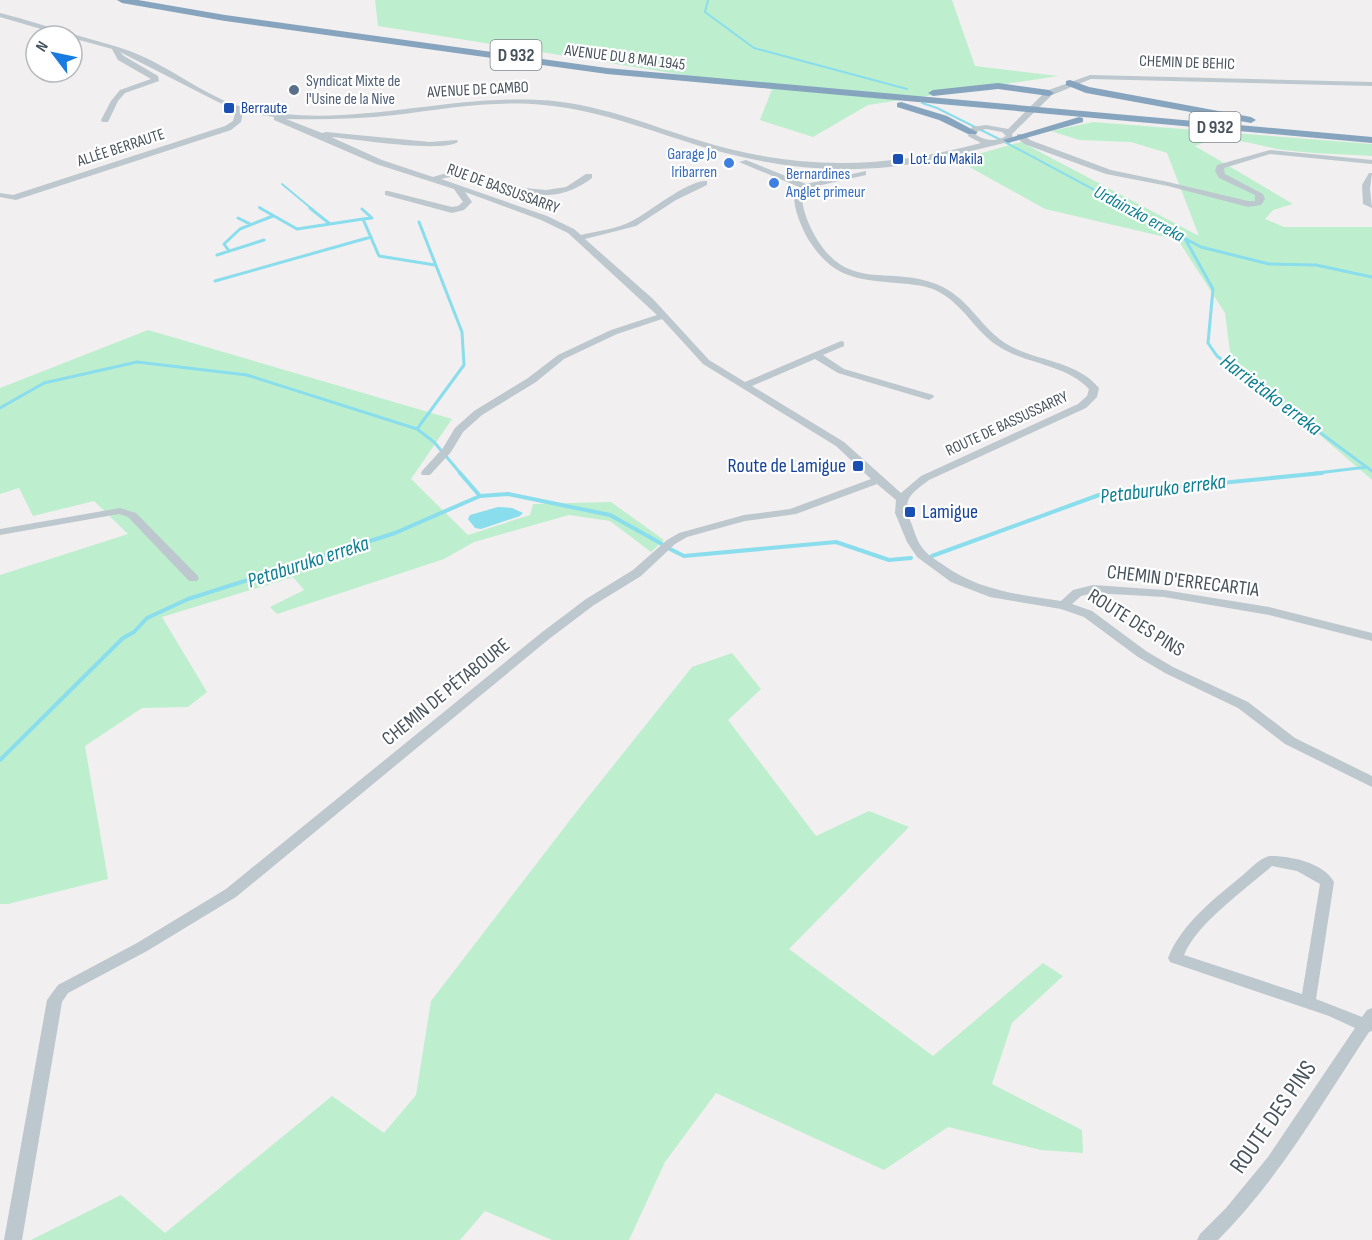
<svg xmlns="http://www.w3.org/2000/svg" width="1372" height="1240" font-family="'Sofia Sans Condensed',sans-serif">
  <rect width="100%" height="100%" fill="#f1efef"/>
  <path fill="#bdefce" d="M 375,0 L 952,0 L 975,66 L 1058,76 L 868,105 L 813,137 L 760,120 L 772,89 L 378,26 Z
    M 1093,122 L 1372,144 L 1372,156 C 1343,154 1313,154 1284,150 C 1251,145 1228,132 1195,146 L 1293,204 L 1273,210 L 1265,219 L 1284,227 L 1372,227 L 1372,480 L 1299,417 L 1233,376 L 1225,313 L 1178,240 L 1045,209 L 957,160 L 1021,142 L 1199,236 L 1167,153 L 1131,142 L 1079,140 L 1051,131 Z
    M 148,330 L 452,419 L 411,479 L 468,535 L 530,515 L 533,504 L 611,502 L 664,540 L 651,552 L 610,521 L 569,515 L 474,542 L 444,559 L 277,614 L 270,607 L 304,590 L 293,577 L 162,617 L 207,692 L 188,707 L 142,708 L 85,746 L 108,879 L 8,904 L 0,904 L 0,575 L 128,534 L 94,501 L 33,516 L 19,488 L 0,494 L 0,388 Z
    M 732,653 L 761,689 L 728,720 L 816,836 L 869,811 L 909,827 L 789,949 L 933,1056 L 1043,963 L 1063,976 L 1012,1023 L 992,1084 L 1082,1130 L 1083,1153 L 1041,1150 L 948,1127 L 884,1170 L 716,1093 L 665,1162 L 629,1240 L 552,1240 L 485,1211 L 460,1240 L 31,1240 L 121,1195 L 165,1233 L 332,1096 L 384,1133 L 416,1095 L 431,1001 L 577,811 L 692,667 Z"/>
  <path fill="#8addec" d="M 498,507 L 512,508 L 523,513 L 520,516 L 481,529 L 475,528 L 468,519 L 470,515 Z"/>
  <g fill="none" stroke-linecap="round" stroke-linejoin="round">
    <path stroke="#8addec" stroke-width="2" d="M 708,0 L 705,12 L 754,48 L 907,89
      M 922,103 L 937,108 L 1003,141 L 1130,209
      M 282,184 L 312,209
      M 259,207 L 262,209"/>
    <path stroke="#8addec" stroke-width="3" d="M 260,208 L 297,229 L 363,219 L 379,256 L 435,265
      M 310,208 L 330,224
      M 1127,208 L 1201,247 L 1269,264 L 1316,265 L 1372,277
      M 362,209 L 372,218 L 363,219
      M 238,218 L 250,224
      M 1184,237 L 1213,289 L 1208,343 L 1217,356 L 1372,471
      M 229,251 L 224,244 L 240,229 L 273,216
      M 217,255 L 264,240
      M 215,281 L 371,237
      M 0,408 L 44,383 L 137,362 L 247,375 L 417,429 L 434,442 L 461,474
      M 417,429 L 464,365 L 462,332 L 419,222
      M 1309,474 L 1367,467"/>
    <path stroke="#8addec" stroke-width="4" d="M 460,473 L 480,496
      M 670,549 L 684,556 L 836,542 L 889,560 L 911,558
      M 932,556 L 1099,495 L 1322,473
      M 0,760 L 123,638 L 134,632 L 147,618 L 188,599 L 395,533 L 480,496 L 508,494 L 610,515 L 662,544"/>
    <path fill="#bdc7ce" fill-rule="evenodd" d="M 0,13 C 28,20 55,29 83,37 C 104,43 125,48 146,58 C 180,74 213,101 250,109 C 346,130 443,95 539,100 C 595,102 648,125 701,141 C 797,171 885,169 981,143 L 968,136 L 972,127 L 986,125 L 1008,129 L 1046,91 L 1090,75 L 1372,82 L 1372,86 L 1091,79 L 1052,95 L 1012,134 L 1013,139 L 1004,143 C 966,152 928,163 889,167 C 830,173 771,166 714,150 C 657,134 603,110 544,105 C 494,100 444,109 395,115 C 359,119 323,120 286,119 L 322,133 L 326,132 L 430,142 L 457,140 L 458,142 C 440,153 356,139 331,137 L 382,160 L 433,177 L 453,171 L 470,171 L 524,188 L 546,190 L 566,187 L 586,174 L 592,174 L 592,178 C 532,223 497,163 441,179 L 547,216 L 574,229 L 581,235 C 597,231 617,229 632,221 C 650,212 687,180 707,181 L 707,185 L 676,200 L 636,226 L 585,239 L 653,299 L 709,360 L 745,382 L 841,341 L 844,342 L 844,346 L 823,355 L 844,369 L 933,395 L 934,397 L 929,400 L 838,373 L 815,359 L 752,386 L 844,442 L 901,493 L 921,476 L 1078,404 L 1087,396 L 1089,389 C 1064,363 1027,365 998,346 C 973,330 964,303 933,289 C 922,285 909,284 897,283 C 854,279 833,278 808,239 C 800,224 793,208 794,191 L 799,187 L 739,162 L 746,160 L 806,184 L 866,171 L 866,175 L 817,186 L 802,192 C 801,207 808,223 815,236 C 848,293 887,265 936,284 C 969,297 978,325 1005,343 C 1035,362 1075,359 1099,388 L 1097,397 L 1086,408 L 929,480 C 909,495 901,500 912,525 C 915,534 918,543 924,550 C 929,556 936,560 942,564 C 979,591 1017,594 1061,601 L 1073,590 L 1093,585 L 1164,590 L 1269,607 L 1372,633 L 1372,641 L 1269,615 L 1164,597 L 1093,593 L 1081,596 L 1072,604 L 1092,611 L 1146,651 L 1173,667 L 1248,702 L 1295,738 L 1372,776 L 1372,787 L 1285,744 L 1238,708 L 1165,673 L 1138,657 L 1084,617 L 1061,609 L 990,597 L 951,582 L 917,557 L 907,542 L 895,513 L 896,500 L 877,484 L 796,514 L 745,521 L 687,537 L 675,544 L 641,576 L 594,605 L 549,639 L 236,897 L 147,951 L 68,993 L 62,1002 L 22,1240 L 4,1240 L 47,1000 L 58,985 L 137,943 L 226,889 L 541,633 L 586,599 L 633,570 L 667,540 L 679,533 L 744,515 L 790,509 L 871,479 L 836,446 L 703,364 L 662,319 L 617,334 L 564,359 L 536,382 L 482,415 L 463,432 L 451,452 L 430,475 L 422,475 L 421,473 L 422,471 L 443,448 L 455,428 L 474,411 L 528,378 L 558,355 L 611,330 L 657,315 L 568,233 L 541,220 L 465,192 L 472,202 L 464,210 L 452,213 L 385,195 L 385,191 L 388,191 L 452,207 L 458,206 L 463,202 L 454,189 L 376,164 L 274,120 L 274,117 L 243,112 L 241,122 L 231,130 L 16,200 L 0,197 L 0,193 L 13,195 L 225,126 L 233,121 L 236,110 L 216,101 L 120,52 L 124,56 L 158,76 L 159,81 L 125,93 L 118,101 L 108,122 L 102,122 L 101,120 L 111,101 L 120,90 L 151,79 L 118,60 L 112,49 L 72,38 L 72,36 L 65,36 L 0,17 ZM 986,129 L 1002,132 L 1006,136 C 996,142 986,141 976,135 L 978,131 Z
      M 1017,134 L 1023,134 L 1030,140 L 1111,170 L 1168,182 L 1248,201 L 1255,201 L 1255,195 L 1219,178 L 1215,171 L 1217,165 L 1270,150 L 1372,160 L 1372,164 L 1270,154 L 1224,168 L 1225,174 L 1263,194 L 1265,199 L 1261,205 L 1248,207 L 1168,186 L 1106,174 L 1024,144 L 1017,138 Z
      M 1369,173 L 1372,173 L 1370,189 L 1372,208 L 1363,204 L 1362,185 Z
      M 120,508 L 136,513 L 197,575 L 199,578 L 197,581 L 189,581 L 128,517 L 119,514 L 0,535 L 0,529 Z
      M 1269,856 C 1290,856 1323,862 1334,882 L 1316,999 L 1362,1017 L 1367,1010 L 1372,1008 L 1372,1031 L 1369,1032 C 1322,1103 1279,1179 1218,1240 L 1197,1240 L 1200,1234 L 1226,1208 L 1268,1157 L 1355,1028 L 1329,1016 L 1170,962 L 1168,958 C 1182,923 1214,899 1243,875 C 1251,868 1259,859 1269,856 ZM 1272,866 L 1297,871 L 1320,884 L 1302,994 L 1184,955 C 1197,923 1246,889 1272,866 Z"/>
    <path fill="#86a4be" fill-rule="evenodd" d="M 117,0 L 138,0 L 225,15 L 607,68 L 1372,137 L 1372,143 L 607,74 L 225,21 L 122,3 Z
      M 1070,80 L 1089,87 L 1251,117 L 1256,120 L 1251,123 L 1086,93 L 1066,85 L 1066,81 Z
      M 998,83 L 1049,90 L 1054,93 L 1049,96 L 998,89 L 933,96 L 928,93 L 933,90 Z
      M 901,102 L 947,116 L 977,132 L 976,134 L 968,134 L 939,120 L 897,107 L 897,103 Z
      M 1079,117 L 1083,118 L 1083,122 L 1008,143 L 1003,140 Z"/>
  </g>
  <circle fill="#5c6f8a" stroke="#fff" stroke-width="2" cx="294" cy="90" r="6"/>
  <g fill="#1a4fb4" stroke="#fff" stroke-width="2">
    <rect x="223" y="102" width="12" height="12" rx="3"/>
    <rect x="892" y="153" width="12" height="12" rx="3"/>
    <rect x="852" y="460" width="12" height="12" rx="3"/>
    <rect x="904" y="506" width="12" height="12" rx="3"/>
  </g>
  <g fill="#3f7fe0" stroke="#fff" stroke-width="2">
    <circle cx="729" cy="163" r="6"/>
    <circle cx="774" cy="183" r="6"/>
  </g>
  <g text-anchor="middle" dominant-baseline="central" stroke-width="4.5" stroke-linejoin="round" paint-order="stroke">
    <g font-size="16" fill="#47535c" stroke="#fff">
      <text transform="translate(625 58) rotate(7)">AVENUE DU 8 MAI 1945</text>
      <text transform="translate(1187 63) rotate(2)">CHEMIN DE BEHIC</text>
      <text transform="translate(478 90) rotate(-3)">AVENUE DE CAMBO</text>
      <text transform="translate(121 148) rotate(-18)">ALLÉE BERRAUTE</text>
      <text transform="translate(503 189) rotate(20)">RUE DE BASSUSSARRY</text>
      <text transform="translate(1007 424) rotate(-25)">ROUTE DE BASSUSSARRY</text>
    </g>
    <g font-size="16" fill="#4e5e75" stroke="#fff" text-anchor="start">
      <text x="306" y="81">Syndicat Mixte de<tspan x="306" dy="18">l'Usine de la Nive</tspan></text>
    </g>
    <g font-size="16" fill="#164399" stroke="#fff" text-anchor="start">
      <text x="241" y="108">Berraute</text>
      <text x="910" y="159">Lot. du Makila</text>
    </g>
    <g font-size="16" fill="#366cbe" stroke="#fff" text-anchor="end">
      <text x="717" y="154">Garage Jo<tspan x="717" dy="18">Iribarren</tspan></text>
      <text x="786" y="174" text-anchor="start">Bernardines<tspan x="786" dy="18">Anglet primeur</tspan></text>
    </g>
    <g fill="#fff" stroke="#7e878d" stroke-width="1.5">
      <rect x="490.5" y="40" width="51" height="30" rx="4.5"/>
      <rect x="1189.5" y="112" width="51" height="30" rx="4.5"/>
    </g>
    <g font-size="18" font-weight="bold" fill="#47535c">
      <text x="516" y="55">D 932</text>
      <text x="1215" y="127">D 932</text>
    </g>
    <g font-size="18" font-style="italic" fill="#0d7f93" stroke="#fff">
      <text transform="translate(1139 214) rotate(28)">Urdainzko erreka</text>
    </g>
    <g font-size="20" fill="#164399" stroke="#fff" text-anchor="end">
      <text x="846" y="466">Route de Lamigue</text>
      <text x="922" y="512" text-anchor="start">Lamigue</text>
    </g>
    <g font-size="20" fill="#47535c" stroke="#fff">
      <text transform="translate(1183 581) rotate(7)">CHEMIN D'ERRECARTIA</text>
      <text transform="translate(1136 623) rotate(32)">ROUTE DES PINS</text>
      <text transform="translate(446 692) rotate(-39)">CHEMIN DE PÉTABOURE</text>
    </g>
    <g font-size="21" font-style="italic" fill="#0d7f93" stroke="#fff">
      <text transform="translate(1271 395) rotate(37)">Harrietako erreka</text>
      <text transform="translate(1163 489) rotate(-7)">Petaburuko erreka</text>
      <text transform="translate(308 562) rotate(-18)">Petaburuko erreka</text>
    </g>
    <g font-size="24" fill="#47535c" stroke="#fff">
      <text transform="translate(1273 1117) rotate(-55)">ROUTE DES PINS</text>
    </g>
  </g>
  <g transform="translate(54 54) rotate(302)"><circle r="28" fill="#ffffff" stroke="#b5babe" stroke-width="1.5"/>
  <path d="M0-4.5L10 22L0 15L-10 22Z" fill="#187be2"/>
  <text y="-9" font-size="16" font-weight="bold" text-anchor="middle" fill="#47535c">N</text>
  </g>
</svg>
